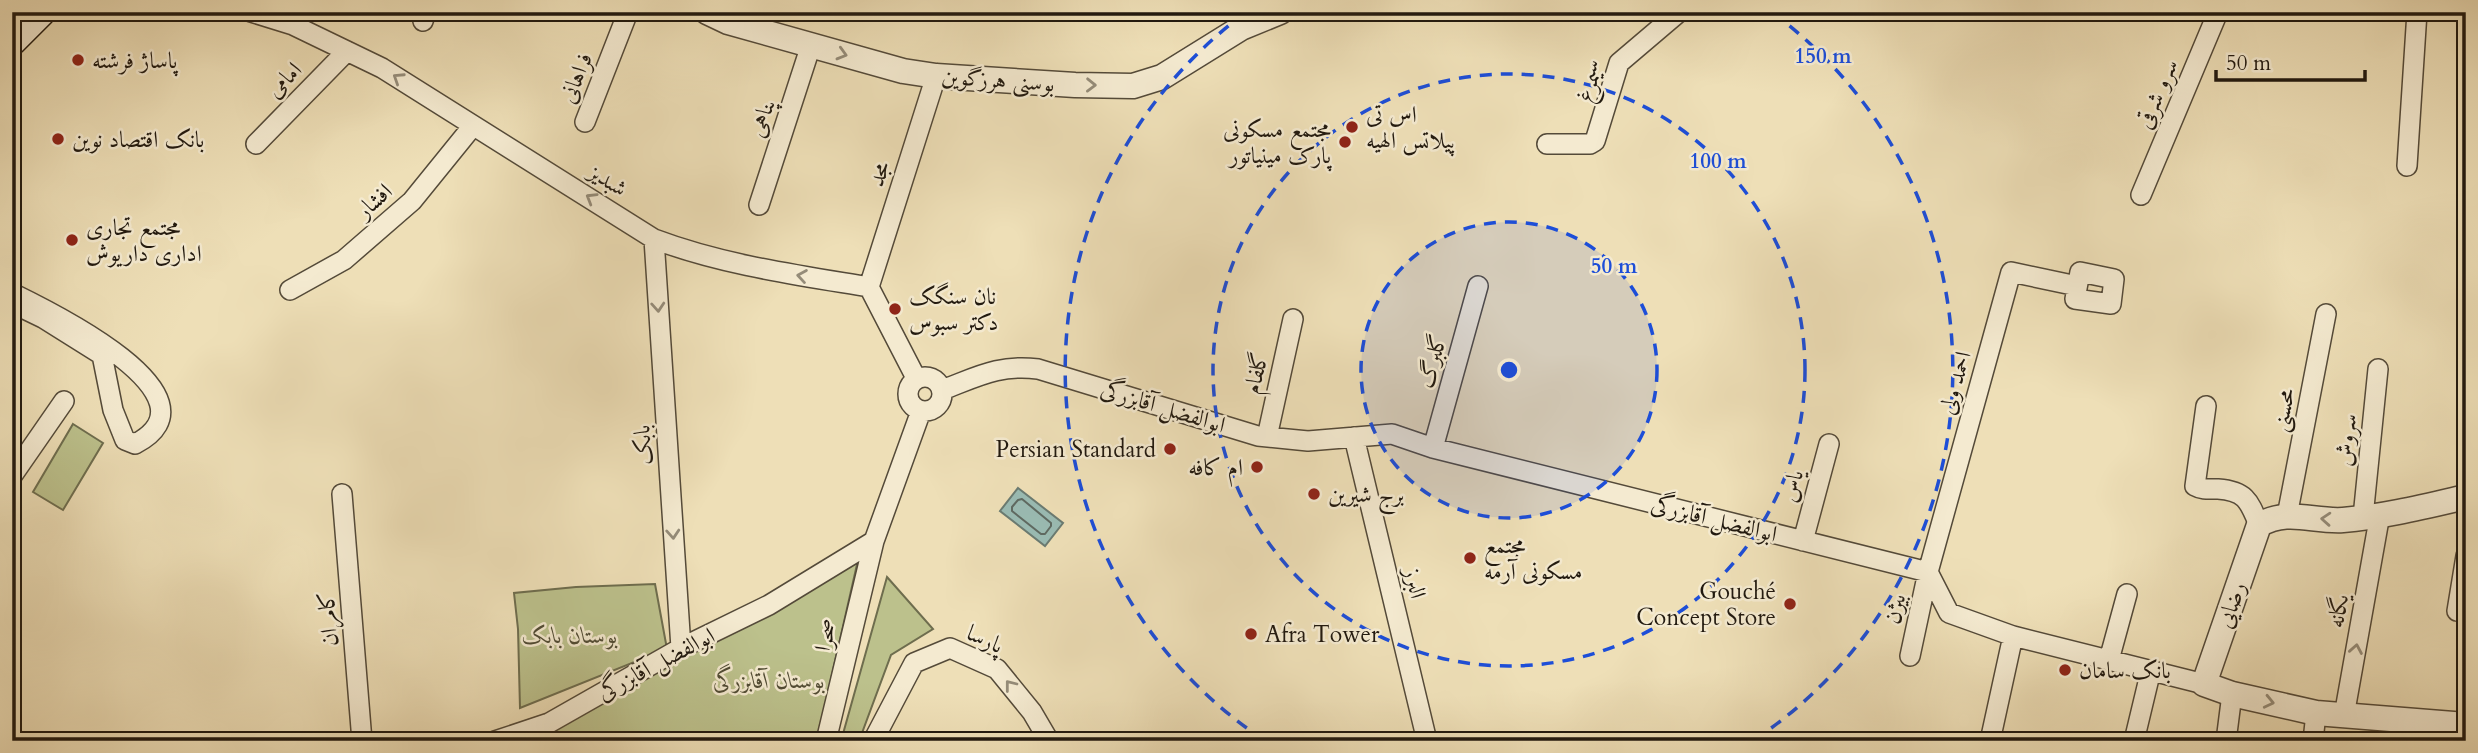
<svg xmlns="http://www.w3.org/2000/svg" width="2478" height="753" font-family="Cardo,Amiri,serif">
  <rect width="100%" height="100%" fill="#eedfb7"/>
  <filter id="stains"><feTurbulence type="fractalNoise" baseFrequency=".00286" numOctaves="4"/><feColorMatrix values="0 0 0 0 .2 0 0 0 0 .09 0 0 0 0 .02 0 0 0 .5 -.17"/></filter>
  <radialGradient id="worn" r=".72"><stop offset=".6" stop-color="#630" stop-opacity="0"/><stop offset="1" stop-color="#630" stop-opacity=".3"/></radialGradient>
  <path fill="#bcc18c" stroke="#6e6d4e" stroke-width="2" d="M 73,424 L 103,443 L 63,510 L 33,492 Z
    M 858,560 L 817,741 L 556,741 L 554,730 Z
    M 887,577 L 933,629 L 891,655 L 859,741 L 841,741 Z
    M 655,584 L 667,649 L 520,708 L 518,629 L 514,593 L 576,587 Z"/>
  <path fill="#9abcb4" stroke="#6a7b72" stroke-width="2" d="M 1018,488 L 1063,523 L 1045,546 L 1000,511 Z"/>
  <g fill="none" stroke-linecap="round" stroke-linejoin="round">
    <path stroke="#5e6a62" stroke-width="2" d="M 1022,499 L 1051,523 L 1051,526 L 1045,534 L 1041,534 L 1012,511 L 1012,507 L 1018,500 Z"/>
    <defs>
      <path id="minor" d="M 251,12 L 293,25 L 382,68 L 654,239 C 723,265 797,275 869,287
        M 423,21 L 426,12
        M 585,122 L 628,12
        M 256,144 L 347,51
        M 1547,144 L 1590,144 L 1595,141 L 1619,63 L 1679,12
        M 2407,166 L 2417,12
        M 2141,195 L 2218,12
        M 759,205 L 811,45
        M 654,239 L 681,648
        M 2080,272 L 2114,279 L 2111,304 L 2075,299 Z
        M 869,287 L 936,76
        M 869,287 L 916,378
        M 290,290 L 344,260 L 412,201 L 472,127
        M 12,293 C 49,311 226,397 135,444 L 125,440 L 113,410 L 102,355 L 43,318 L 12,303
        M908 394a17 17 0 1 1 34 0a17 17 0 1 1-34 0Z
        M 942,390 C 977,377 999,364 1038,369 L 1258,436 L 1308,441 L 1392,434 L 1433,448 L 1928,572 L 1949,613 L 2013,636 L 2204,684
        M 2206,406 L 2195,486 C 2202,490 2209,489 2218,489 C 2246,491 2249,501 2259,525
        M 1267,437 L 1293,319
        M 1354,437 L 1427,741
        M 1433,448 L 1478,286
        M 12,476 L 64,401
        M 342,494 L 362,741
        M 2287,516 L 2326,314
        M 2363,517 L 2378,369
        M 1803,541 L 1829,444
        M 2457,611 L 2466,556
        M 1910,656 L 1928,572 L 2011,272 L 2077,286
        M 2109,660 L 2127,594
        M 2344,716 L 2380,514
        M 495,741 L 549,723 L 681,648 L 769,605 L 874,541 L 921,411
        M 826,741 L 874,541
        M 873,741 L 914,663 L 950,648 L 997,669 L 1032,712 L 1049,741
        M 1990,741 L 2013,636
        M 2134,741 L 2151,670
        M 2226,741 L 2232,694
        M 2313,741 L 2316,713"/>
      <path id="tertiary" d="M 707,12 L 728,22 L 903,71 L 936,76 L 1075,85 L 1133,86 L 1162,77 L 1241,28 L 1280,12
        M 2466,497 C 2427,506 2383,517 2343,520 C 2312,522 2288,508 2259,525 L 2204,684 L 2232,694 L 2316,713 L 2466,725"/>
      <path id="secondary" d="M 12,41 L 41,12"/>
    </defs>
    <use href="#minor" stroke="#544a39" stroke-width="22"/>
    <use href="#tertiary" stroke="#544a39" stroke-width="27"/>
    <use href="#secondary" stroke="#21190f" stroke-width="31"/>
    <use href="#minor" stroke="#f4ead0" stroke-width="19"/>
    <use href="#tertiary" stroke="#f4ead0" stroke-width="24"/>
    <use href="#secondary" stroke="#f4ead0" stroke-width="28"/>
  </g>
  <defs><path id="oneway-chevron" d="M-2-3.5L2.5 0L-2 3.5" fill="none" stroke-width="1.6" stroke-linecap="round" stroke-linejoin="round" transform="scale(1.75)"/></defs>
  <g stroke="#958c79">
    <use href="#oneway-chevron" transform="translate(842 54) rotate(16)"/>
    <use href="#oneway-chevron" transform="translate(398 78) rotate(-147)"/>
    <use href="#oneway-chevron" transform="translate(1091 85) rotate(1)"/>
    <use href="#oneway-chevron" transform="translate(591 198) rotate(-149)"/>
    <use href="#oneway-chevron" transform="translate(802 276) rotate(-171)"/>
    <use href="#oneway-chevron" transform="translate(658 307) rotate(86)"/>
    <use href="#oneway-chevron" transform="translate(2326 519) rotate(-176)"/>
    <use href="#oneway-chevron" transform="translate(673 534) rotate(86)"/>
    <use href="#oneway-chevron" transform="translate(2356 649) rotate(-80)"/>
    <use href="#oneway-chevron" transform="translate(1010 685) rotate(-128)"/>
    <use href="#oneway-chevron" transform="translate(2269 702) rotate(13)"/>
  </g>
  <circle cx="1509" cy="370" r="148" fill="#1d4ed8" fill-opacity=".12"/>
  <g fill="none" stroke="#1d4ed8" stroke-width="3.5" stroke-dasharray="12 9">
    <circle cx="1509" cy="370" r="148"/>
    <circle cx="1509" cy="370" r="296"/>
    <path d="M1264 740A444 444 0 0 1 1245 13M1773 13A444 444 0 0 1 1754 740"/>
  </g>
  <g fill="#8f2418" stroke="#f4ead0" stroke-width="2.5">
    <circle cx="78" cy="60" r="7"/>
    <circle cx="1352" cy="127" r="7"/>
    <circle cx="58" cy="139" r="7"/>
    <circle cx="1345" cy="142" r="7"/>
    <circle cx="72" cy="240" r="7"/>
    <circle cx="895" cy="309" r="7"/>
    <circle cx="1170" cy="449" r="7"/>
    <circle cx="1257" cy="467" r="7"/>
    <circle cx="1314" cy="494" r="7"/>
    <circle cx="1470" cy="558" r="7"/>
    <circle cx="1790" cy="604" r="7"/>
    <circle cx="1251" cy="634" r="7"/>
    <circle cx="2065" cy="670" r="7"/>
  </g>
  <g text-anchor="middle" dominant-baseline="central" stroke-width="5" stroke-linejoin="round" paint-order="stroke">
    <g font-size="23" fill="#21190f" stroke="#f4ead0" text-anchor="start">
      <text x="92" y="60">پاساژ فرشته</text>
      <text x="1366" y="114">اس تی<tspan x="1366" dy="26">پیلاتس الهیه</tspan></text>
      <text x="1331" y="129" text-anchor="end">مجتمع مسکونی<tspan x="1331" dy="26">پارک مینیاتور</tspan></text>
      <text x="72" y="139">بانک اقتصاد نوین</text>
      <text x="86" y="227">مجتمع تجاری<tspan x="86" dy="26">اداری داریوش</tspan></text>
      <text x="909" y="296">نان سنگک<tspan x="909" dy="26">دکتر سبوس</tspan></text>
      <text x="1156" y="449" text-anchor="end">Persian Standard</text>
      <text x="1243" y="467" text-anchor="end">ام کافه</text>
      <text x="1328" y="494">برج شیرین</text>
      <text x="1484" y="545">مجتمع<tspan x="1484" dy="26">مسکونی آرمه</tspan></text>
      <text x="1776" y="591" text-anchor="end">Gouché<tspan x="1776" dy="26">Concept Store</tspan></text>
      <text x="1265" y="634">Afra Tower</text>
      <text x="2079" y="670">بانک سامان</text>
    </g>
    <g font-size="23" fill="#21190f" stroke="#f4ead0">
      <text transform="translate(576 78) rotate(-68)">فراهانی</text>
      <text transform="translate(284 80) rotate(-46)">امامی</text>
      <text transform="translate(998 80) rotate(4)">بوسنی هرزگوین</text>
      <text transform="translate(1590 81) rotate(-71)">سیمرغ</text>
      <text transform="translate(2157 94) rotate(-67)">سرو شرقی</text>
      <text transform="translate(762 118) rotate(-72)">پناهی</text>
      <text transform="translate(879 174) rotate(-72)">مجد</text>
      <text transform="translate(608 180) rotate(32)">شبدیز</text>
      <text transform="translate(374 201) rotate(-42)">افشار</text>
      <text transform="translate(1432 361) rotate(-74)">گلبرگ</text>
      <text transform="translate(1256 373) rotate(-77)">گلفام</text>
      <text transform="translate(1955 383) rotate(-74)">احمد ولی</text>
      <text transform="translate(1163 407) rotate(17)">ابوالفضل آقابزرگی</text>
      <text transform="translate(2283 410) rotate(-79)">محسنی</text>
      <text transform="translate(2346 440) rotate(-84)">سروش</text>
      <text transform="translate(643 445) rotate(-94)">بابک</text>
      <text transform="translate(1792 486) rotate(-75)">یاس</text>
      <text transform="translate(1714 519) rotate(14)">ابوالفضل آقابزرگی</text>
      <text transform="translate(1415 583) rotate(77)">البرز</text>
      <text transform="translate(2231 605) rotate(-71)">رضایی</text>
      <text transform="translate(1895 609) rotate(-78)">بیژن</text>
      <text transform="translate(2338 611) rotate(-80)">یگانه</text>
      <text transform="translate(328 619) rotate(-94)">کامران</text>
      <text transform="translate(826 635) rotate(-76)">صحرا</text>
      <text transform="translate(985 639) rotate(25)">پارسا</text>
      <text transform="translate(656 664) rotate(-28)">ابوالفضل آقابزرگی</text>
    </g>
    <g font-size="23" font-style="italic" fill="#504b34" stroke="#f4ead0">
      <text x="570" y="635">بوستان بابک</text>
      <text x="769" y="680">بوستان آقابزرگی</text>
    </g>
  </g>
  <circle cx="1509" cy="370" r="10" fill="#1d4ed8" stroke="#f4ead0" stroke-width="3.5"/>
  <g font-size="21" text-anchor="middle" font-weight="bold" fill="#1d4ed8" stroke="#f4ead0" stroke-width="5" stroke-linejoin="round" paint-order="stroke">
    <text x="1823" y="63">150 m</text>
    <text x="1718" y="168">100 m</text>
    <text x="1614" y="273">50 m</text>
  </g>
  <rect width="2478" height="753" fill="none" stroke="#eedfb7" stroke-width="42"/>
  <rect x="14" y="14" width="2450" height="725" fill="none" stroke="#21190f" stroke-width="3.5"/>
  <rect x="21" y="21" width="2436" height="711" fill="none" stroke="#21190f" stroke-width="2"/>
  <path d="M2216 70v10h149v-10" fill="none" stroke="#21190f" stroke-width="3.5"/>
  <text x="2226" y="70" font-size="21" fill="#21190f" stroke="#f4ead0" stroke-width="5" paint-order="stroke">50 m</text>
  <rect width="100%" height="100%" filter="url(#stains)"/>
  <rect width="100%" height="100%" fill="url(#worn)"/>
</svg>
